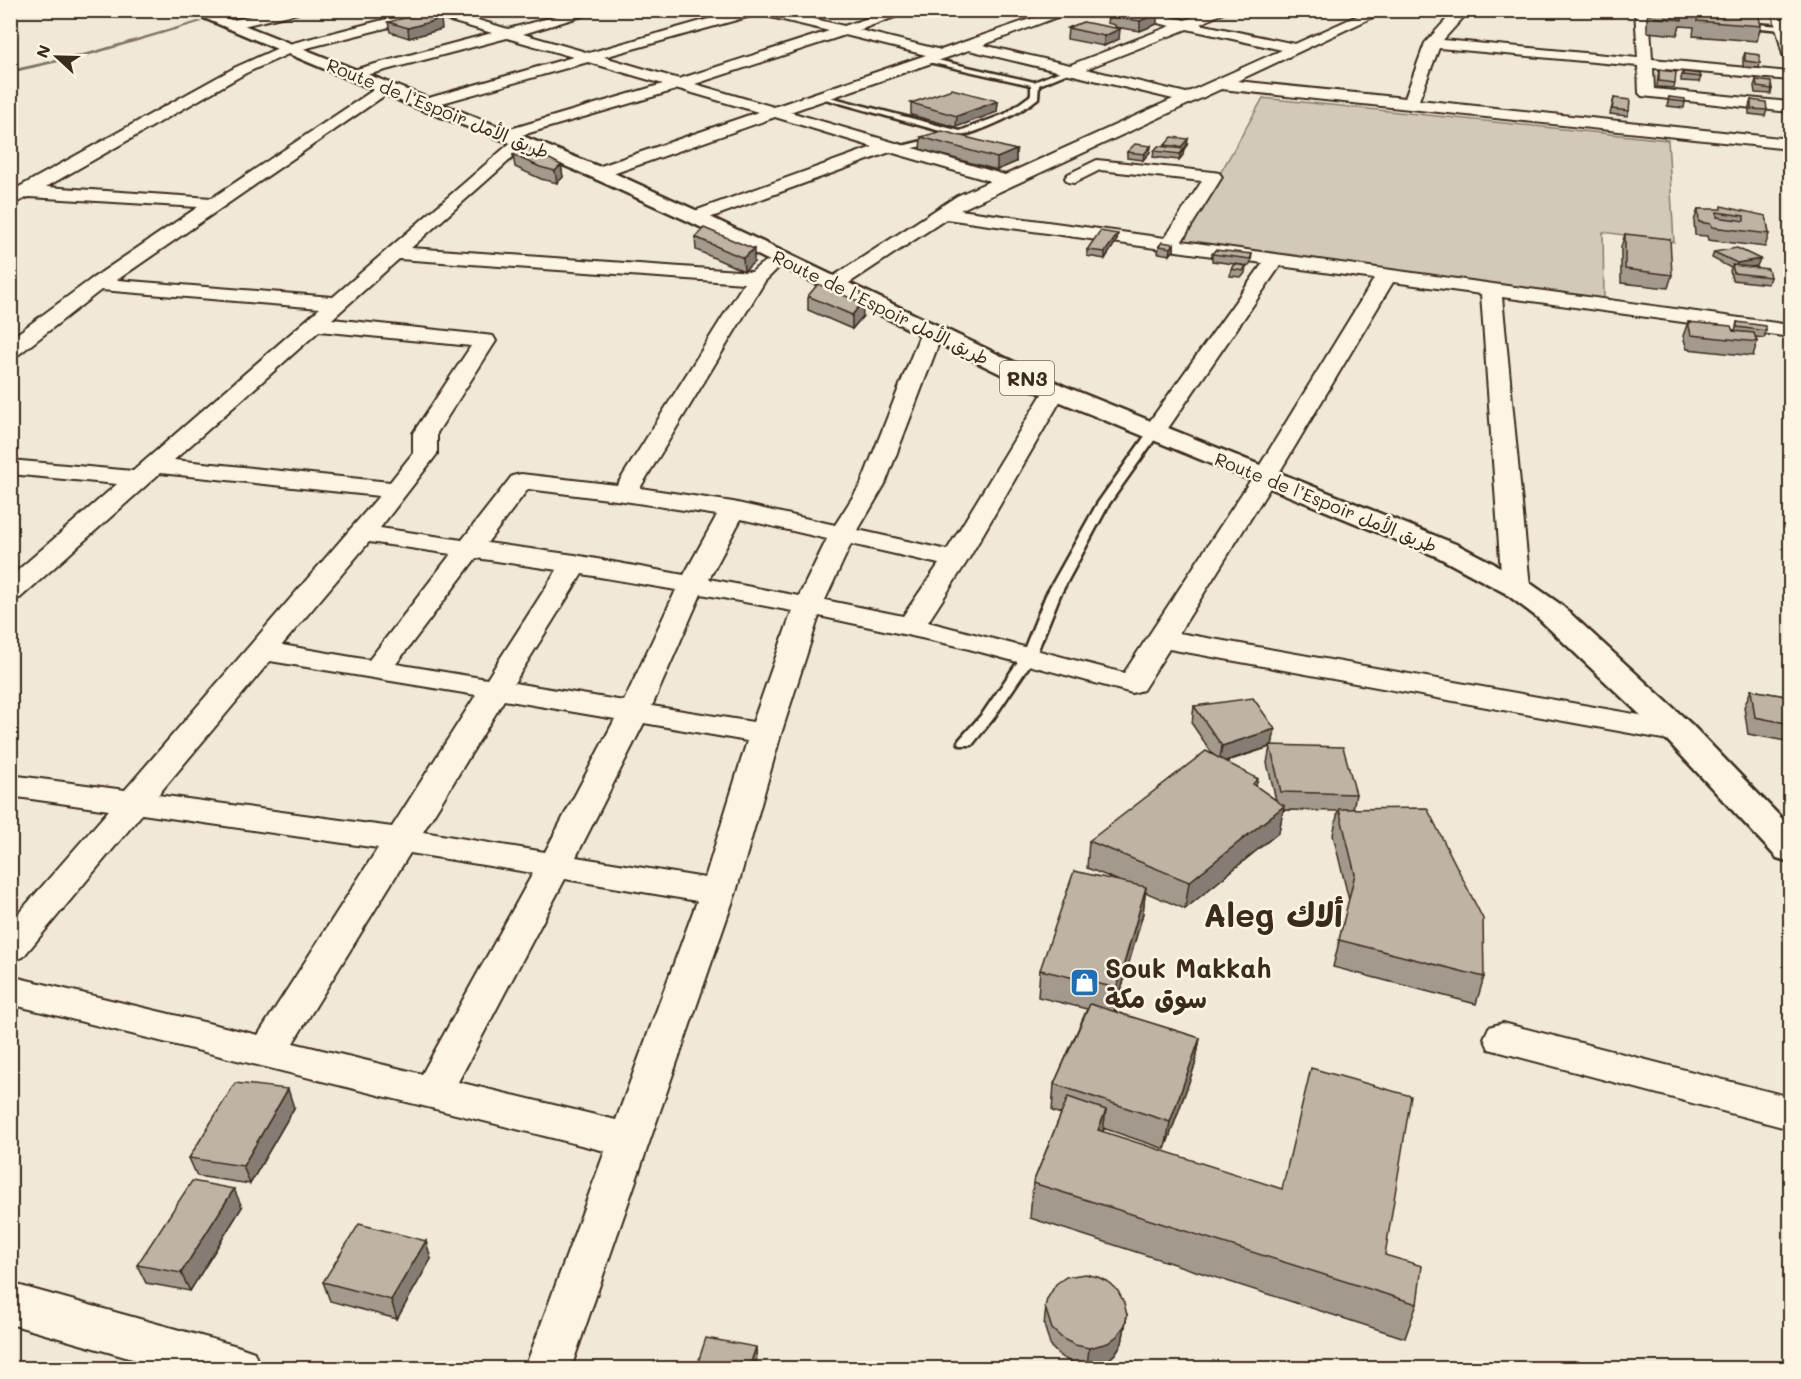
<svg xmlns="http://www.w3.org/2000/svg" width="1801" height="1379" font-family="Mali,'Playpen Sans Arabic',sans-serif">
  <rect width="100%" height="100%" fill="#f0e9d9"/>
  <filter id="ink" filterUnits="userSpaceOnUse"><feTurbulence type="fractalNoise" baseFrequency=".0167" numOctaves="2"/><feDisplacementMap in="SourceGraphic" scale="12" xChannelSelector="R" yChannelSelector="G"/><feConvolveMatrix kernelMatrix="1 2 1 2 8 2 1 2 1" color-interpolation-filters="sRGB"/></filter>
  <g filter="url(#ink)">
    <path fill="#d2c9ba" stroke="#867a6c" stroke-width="1.5" d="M 1263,98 L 1668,140 L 1674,242 L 1603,232 L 1604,299 L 1180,244 Z"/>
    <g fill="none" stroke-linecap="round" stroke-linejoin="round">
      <path fill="#7e7163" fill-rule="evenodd" d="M 223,10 L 226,15 L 226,16 L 222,16 L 218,10 Z
        M 198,21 L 202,22 L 94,54 L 10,73 L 10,70 L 91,52 Z"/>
      <defs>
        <path id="lane" d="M 1741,23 L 1782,26 L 1785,28 L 1782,30 L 1739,26 Z
          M 924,57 L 1034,82 L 1068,68 L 1075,70 L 1039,85 L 1038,98 C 999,130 949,140 901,151 L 898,151 L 898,147 L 951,134 L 818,97 L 822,95 L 960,131 L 1005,114 L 1031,95 L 1031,85 L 924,61 Z
          M 1154,428 L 1160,432 L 1109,504 L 1060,595 L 1035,657 L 993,719 L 972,745 L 960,745 L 958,742 L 960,739 L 983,713 L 1021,657 L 1046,595 L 1097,504 L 1150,429 Z"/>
        <path id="street" d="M 274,10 L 299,10 L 298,13 L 230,29 L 223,25 L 225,22 Z
          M 422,10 L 444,10 L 508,29 L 579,10 L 602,10 L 523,34 L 589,53 L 740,10 L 777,10 L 844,26 L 893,10 L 914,10 L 859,30 L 941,50 L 1056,10 L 1076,10 L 983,45 L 1070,65 L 1171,26 L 1113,13 L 1112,10 L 1139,10 L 1185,20 L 1210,10 L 1229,10 L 1200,24 L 1295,44 L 1370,10 L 1388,10 L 1237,81 L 1405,98 L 1425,43 L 1455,10 L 1470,10 L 1443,40 L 1638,58 L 1635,10 L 1649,10 L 1652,59 L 1790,72 L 1790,80 L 1653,68 L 1654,89 L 1790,102 L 1790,112 L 1642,96 L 1639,93 L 1638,66 L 1439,48 L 1419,100 L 1790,139 L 1790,149 L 1221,89 L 960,210 L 1165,238 L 1202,181 L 1100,170 L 1074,183 L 1068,182 L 1065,178 L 1068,174 L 1097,160 L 1213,172 L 1219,173 L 1222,177 L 1182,241 L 1790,325 L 1790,337 L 1502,297 L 1530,587 L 1526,593 L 1516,595 L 1506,593 L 1502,587 L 1481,294 L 1393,282 L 1276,478 L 1179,633 L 1679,722 L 1690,725 L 1695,732 L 1690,739 L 1679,742 L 1169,649 L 1143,690 L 1132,693 L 958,646 L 819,616 L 781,734 L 736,892 L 571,1368 L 525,1368 L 605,1151 L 10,1004 L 10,976 L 258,1035 L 378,848 L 142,814 L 23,957 L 10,961 L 10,923 L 109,810 L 10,796 L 10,775 L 125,790 L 379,496 L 160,473 L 20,598 L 10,600 L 10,577 L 117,484 L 10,474 L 10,460 L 133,471 L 320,308 L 101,290 L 18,355 L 10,356 L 10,339 L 90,280 L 198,207 L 29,197 L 10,205 L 10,192 L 236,67 L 285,45 ZM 758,14 L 829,31 L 679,79 L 604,57 ZM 433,16 L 492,33 L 349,71 L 347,74 L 349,77 L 359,77 L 507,38 L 573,57 L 418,101 L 415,104 L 418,107 L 428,107 L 588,62 L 663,84 L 500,132 L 498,135 L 500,138 L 512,138 L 679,89 L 758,112 L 592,169 L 589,173 L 592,177 L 604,177 L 775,117 L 873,147 L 689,213 L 686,217 L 689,221 L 701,221 L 890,152 L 990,181 L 957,196 L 826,281 L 823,285 L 826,289 L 840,289 L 946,219 L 1263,263 L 1142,432 L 1146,437 L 1154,439 L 1162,437 L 1280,266 L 1374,279 L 1252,478 L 1124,673 L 928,622 L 968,560 L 1066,391 L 1063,386 L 1055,384 L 1047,386 L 947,550 L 858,530 L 885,484 L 943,332 L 939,328 L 932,326 L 925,328 L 921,332 L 861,484 L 835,525 L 733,502 L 640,488 L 765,281 L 780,266 L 777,262 C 765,259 761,264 752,272 L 411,248 L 528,144 L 530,141 L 528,138 L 516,138 L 333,297 L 117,280 L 391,91 L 394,88 L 391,85 L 381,85 L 212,198 L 46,187 L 246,73 L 295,51 ZM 1187,29 L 1282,50 L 1186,93 L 1086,69 ZM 845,35 L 926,55 L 774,107 L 695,84 ZM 969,50 L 1173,99 L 1005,175 L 790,112 ZM 399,259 L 744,283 L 617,485 L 521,474 L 512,476 L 462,540 L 380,528 L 437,454 L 437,433 L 496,341 L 493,336 L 485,335 L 332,319 ZM 319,331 L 471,346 L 413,433 L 413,453 L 390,482 L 174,460 ZM 528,489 L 624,501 L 717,515 L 684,575 L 575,555 L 487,543 ZM 741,519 L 827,539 L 799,596 L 709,579 ZM 369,542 L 451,554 L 369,660 L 282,645 ZM 851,544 L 939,564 L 903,616 L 825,600 ZM 476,558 L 557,570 L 487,679 L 396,664 ZM 582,574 L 676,590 L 624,701 L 514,683 ZM 701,594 L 792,611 L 753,722 L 652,706 ZM 270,661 L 476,695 L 392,827 L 158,795 ZM 504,700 L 615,719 L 545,852 L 423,832 ZM 644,723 L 747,741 L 705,878 L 576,857 ZM 410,853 L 533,873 L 422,1074 L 293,1043 ZM 565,879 L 697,901 L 616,1120 L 458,1082 Z
          M 1772,10 L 1785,10 L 1790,31 L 1790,59 L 1783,55 Z
          M 1503,1023 L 1790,1097 L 1790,1129 L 1489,1049 L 1484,1038 L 1489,1027 Z
          M 10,1283 L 237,1346 L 254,1352 L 260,1368 L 164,1368 L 10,1324 Z"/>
        <path id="highway" d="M 185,10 L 206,10 L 605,169 L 702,213 L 1064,386 L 1458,545 L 1527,581 L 1560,604 L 1691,724 L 1790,827 L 1790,862 L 1777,858 L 1667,740 L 1538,618 L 1505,593 L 1438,557 L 1046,396 L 688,221 L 591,177 L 516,145 L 417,108 Z"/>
      </defs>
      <use href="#lane" stroke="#3b2a1e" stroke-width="5"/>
      <use href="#street" stroke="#3b2a1e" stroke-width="4"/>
      <use href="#highway" stroke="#3b2a1e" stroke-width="5"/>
      <use href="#lane" fill="#fcf5e5" fill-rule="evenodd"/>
      <use href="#street" fill="#fcf5e5" fill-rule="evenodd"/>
      <use href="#highway" fill="#fcf5e5" fill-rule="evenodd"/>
    </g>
    <path fill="#a39a8d" stroke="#3b2a1e" stroke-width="1.5" fill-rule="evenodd" d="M 1109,10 L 1140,10 L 1157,24 L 1140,31 L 1115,27 L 1115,25 L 1107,23 Z
      M 1649,10 L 1739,10 L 1761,26 L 1757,41 L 1693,36 L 1694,27 L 1680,26 L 1677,35 L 1647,32 L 1647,18 Z
      M 388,22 L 442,29 L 409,38 L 390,32 Z
      M 1083,22 L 1119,39 L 1104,46 L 1067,39 L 1068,28 Z
      M 1745,53 L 1760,63 L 1759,68 L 1743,67 L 1743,58 Z
      M 1659,70 L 1675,83 L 1674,88 L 1657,87 L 1658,75 Z
      M 1683,72 L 1701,77 L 1699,82 L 1681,81 L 1681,78 Z
      M 1756,80 L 1772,89 L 1771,94 L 1755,93 L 1754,86 Z
      M 1669,97 L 1685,102 L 1684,108 L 1667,106 Z
      M 1614,98 L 1629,111 L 1627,116 L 1610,114 Z
      M 1751,100 L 1767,110 L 1765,116 L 1749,114 L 1749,106 Z
      M 998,101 L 997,112 L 956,127 L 911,115 L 911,103 Z
      M 921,137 L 1016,150 L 1016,162 L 997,170 L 920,149 Z
      M 1165,145 L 1187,145 L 1184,149 L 1183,155 L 1179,160 L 1153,157 L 1154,151 L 1165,147 Z
      M 1151,146 L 1150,152 L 1143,160 L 1127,158 L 1127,152 Z
      M 513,155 L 561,165 L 563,177 L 557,183 L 541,179 L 515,167 Z
      M 1698,209 L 1766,216 L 1769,234 L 1765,247 L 1708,240 L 1707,236 L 1695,235 L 1694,221 Z
      M 1625,234 L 1672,275 L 1668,288 L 1621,283 L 1621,247 Z
      M 695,237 L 754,262 L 744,271 L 696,250 Z
      M 1117,240 L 1105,259 L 1087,256 L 1087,250 Z
      M 1174,244 L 1174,250 L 1170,255 L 1158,253 L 1159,246 Z
      M 1714,252 L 1757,266 L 1751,267 L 1770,277 L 1768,284 L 1732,280 L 1730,271 L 1731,268 L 1712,258 Z
      M 1212,254 L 1252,254 L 1251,261 L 1249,266 L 1212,261 Z
      M 1246,266 L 1245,273 L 1242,277 L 1230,276 L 1231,269 Z
      M 808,296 L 863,316 L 852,329 L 808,310 Z
      M 1688,322 L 1735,331 L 1737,322 L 1766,331 L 1764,338 L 1756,337 L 1757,342 L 1753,356 L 1687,349 L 1683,336 Z
      M 1785,353 L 1791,354 L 1791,367 L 1784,366 L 1783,361 Z
      M 1751,690 L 1791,697 L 1791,742 L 1748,734 L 1744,707 Z
      M 1194,706 L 1275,729 L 1272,745 L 1356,794 L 1353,809 L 1484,977 L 1476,1004 L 1333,967 L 1349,900 L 1333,835 L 1338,811 L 1283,810 L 1279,832 L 1185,909 L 1145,892 L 1143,913 L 1115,1012 L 1200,1038 L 1195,1065 L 1165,1149 L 1103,1128 L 1103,1132 L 1385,1255 L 1417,1304 L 1405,1338 L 1030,1218 L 1033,1183 L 1061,1114 L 1052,1111 L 1054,1084 L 1087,1009 L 1038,997 L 1040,970 L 1117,880 L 1087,868 L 1089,841 L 1214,756 L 1192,724 ZM 1270,747 L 1267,763 L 1276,800 L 1256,786 L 1258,779 L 1225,762 Z
      M 294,1108 L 250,1184 L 197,1176 L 189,1158 Z
      M 242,1207 L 190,1291 L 146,1283 L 137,1265 Z
      M 431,1259 L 397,1319 L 330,1301 L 323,1282 Z
      M 1047,1299 L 1127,1315 L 1122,1343 L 1115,1354 L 1106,1362 L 1087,1366 L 1073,1363 L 1061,1357 L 1051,1347 L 1044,1325 Z"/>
    <path fill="#857d73" stroke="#3b2a1e" stroke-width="1.5" d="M 1157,14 L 1157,24 L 1140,31 L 1140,21 Z
      M 441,19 L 442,29 L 409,38 L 408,28 Z
      M 1120,29 L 1119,39 L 1104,46 L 1104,36 Z
      M 998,101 L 997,112 L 956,127 L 957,116 Z
      M 1188,139 L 1187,145 L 1181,153 L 1181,147 Z
      M 1151,146 L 1150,152 L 1143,160 L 1144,154 Z
      M 1184,149 L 1183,155 L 1179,160 L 1180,154 Z
      M 1016,150 L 1016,162 L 997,170 L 997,158 Z
      M 561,165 L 563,177 L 557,183 L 555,171 Z
      M 1118,234 L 1117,240 L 1105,259 L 1105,252 Z
      M 1174,244 L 1174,250 L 1170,255 L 1171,248 Z
      M 754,249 L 754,262 L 744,271 L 743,258 Z
      M 1760,259 L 1757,266 L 1735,270 L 1737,263 Z
      M 862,303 L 863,316 L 852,329 L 852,315 Z
      M 1275,729 L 1272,746 L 1219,763 L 1222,746 Z
      M 1284,806 L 1279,832 L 1185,909 L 1189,882 Z
      M 1146,887 L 1143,913 L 1114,1015 L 1117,988 Z
      M 1200,1038 L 1195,1065 L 1165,1149 L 1170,1122 Z
      M 288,1089 L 294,1108 L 250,1184 L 243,1166 Z
      M 1106,1110 L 1101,1146 L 1098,1130 Z
      M 234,1189 L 242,1207 L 190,1291 L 181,1273 Z
      M 426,1241 L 431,1259 L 397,1319 L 391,1300 Z
      M 1127,1315 L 1122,1343 L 1115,1354 L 1106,1362 L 1087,1366 L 1089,1348 Z
      M 756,1347 L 757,1365 L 756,1368 L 749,1368 Z"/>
    <path fill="#beb3a4" stroke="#3b2a1e" stroke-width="1.5" fill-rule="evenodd" d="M 1117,10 L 1140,10 L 1157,14 L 1140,21 L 1115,17 L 1115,15 L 1108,14 Z
      M 1651,10 L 1739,10 L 1758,12 L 1761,26 L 1697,21 L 1698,12 L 1683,11 L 1682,20 L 1651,17 Z
      M 421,14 L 441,19 L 408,28 L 388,22 Z
      M 1083,22 L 1120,29 L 1104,36 L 1068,28 Z
      M 1745,53 L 1760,55 L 1760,63 L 1745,61 Z
      M 1659,70 L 1676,72 L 1675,83 L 1659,81 Z
      M 1683,72 L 1700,74 L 1701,77 L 1683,75 Z
      M 1756,80 L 1771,82 L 1772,89 L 1757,87 Z
      M 952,89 L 998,101 L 957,116 L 911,103 Z
      M 1669,97 L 1685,99 L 1685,102 L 1668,100 Z
      M 1614,98 L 1630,100 L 1629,111 L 1612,109 Z
      M 1751,100 L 1766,102 L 1767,110 L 1751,109 Z
      M 942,131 L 1016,150 L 997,158 L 921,137 Z
      M 1172,137 L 1188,139 L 1181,147 L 1165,145 Z
      M 1135,144 L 1151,146 L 1144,154 L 1127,152 Z
      M 525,146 L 561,165 L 555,171 L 540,167 L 513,155 Z
      M 1158,146 L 1184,149 L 1180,154 L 1154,151 Z
      M 1721,206 L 1766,216 L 1769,234 L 1712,227 L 1711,224 L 1699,222 L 1698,209 L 1721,209 ZM 1717,212 L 1744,216 L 1744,221 L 1717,217 Z
      M 704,228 L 754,249 L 743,258 L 695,237 Z
      M 1100,231 L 1118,234 L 1105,252 L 1087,250 Z
      M 1625,234 L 1670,239 L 1672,275 L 1625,269 Z
      M 1162,242 L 1174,244 L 1171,248 L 1159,246 Z
      M 1737,248 L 1760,259 L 1737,263 L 1714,252 Z
      M 1215,250 L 1252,254 L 1250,259 L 1212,254 Z
      M 1234,264 L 1246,266 L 1243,271 L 1231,269 Z
      M 1732,265 L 1768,269 L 1770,277 L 1734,273 Z
      M 818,284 L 862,303 L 852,315 L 808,296 Z
      M 1688,322 L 1731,326 L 1733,331 L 1754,333 L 1757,342 L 1691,335 Z
      M 1737,322 L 1766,326 L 1766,331 L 1737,327 Z
      M 1785,353 L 1791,354 L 1791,359 L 1787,359 Z
      M 1751,690 L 1791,697 L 1791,724 L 1755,717 Z
      M 1253,698 L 1275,729 L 1222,746 L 1194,706 Z
      M 1270,745 L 1343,747 L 1356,794 L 1281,792 Z
      M 1206,751 L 1258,779 L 1253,784 L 1284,806 L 1189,882 L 1089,841 Z
      M 1427,808 L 1483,919 L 1484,977 L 1339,940 L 1355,874 L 1339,809 Z
      M 1074,871 L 1146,887 L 1117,988 L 1040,970 Z
      M 1090,1004 L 1200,1038 L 1170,1122 L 1054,1084 Z
      M 1311,1068 L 1411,1096 L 1385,1255 L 1422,1266 L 1417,1304 L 1033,1183 L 1068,1097 L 1106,1110 L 1098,1130 L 1282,1189 Z
      M 235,1083 L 288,1089 L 243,1166 L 189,1158 Z
      M 192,1181 L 234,1189 L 181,1273 L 137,1265 Z
      M 359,1224 L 426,1241 L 391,1300 L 323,1282 Z
      M 1085,1274 L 1098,1277 L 1108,1282 L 1118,1291 L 1124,1303 L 1127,1315 L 1125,1325 L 1117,1336 L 1108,1343 L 1089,1348 L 1075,1345 L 1063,1339 L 1052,1329 L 1045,1307 L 1047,1299 L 1056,1284 L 1066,1277 Z
      M 706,1338 L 756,1347 L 749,1368 L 696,1368 Z"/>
  </g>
  <defs>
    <symbol id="shop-square" viewBox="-11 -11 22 22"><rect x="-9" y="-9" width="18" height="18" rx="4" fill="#1f6fb2" stroke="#fcf5e5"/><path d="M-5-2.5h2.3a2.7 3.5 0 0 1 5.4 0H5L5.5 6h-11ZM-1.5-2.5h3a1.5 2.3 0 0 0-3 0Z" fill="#fff"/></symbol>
  </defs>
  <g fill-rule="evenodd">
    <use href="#shop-square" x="1068" y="966" width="33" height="33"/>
  </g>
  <g text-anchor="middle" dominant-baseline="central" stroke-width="5" stroke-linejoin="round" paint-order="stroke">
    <g font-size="18" fill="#3b2a1e" stroke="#fcf5e5">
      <text transform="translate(438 108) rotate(22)">Route de l’Espoir طريق الأمل</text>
      <text transform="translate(881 307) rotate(26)">Route de l’Espoir طريق الأمل</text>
      <text transform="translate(1326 502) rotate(22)">Route de l’Espoir طريق الأمل</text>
    </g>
    <rect fill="#fcf5e5" stroke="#75675a" stroke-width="1.5" x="1000" y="361" width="54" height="34" rx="4.5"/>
    <g font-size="20" font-weight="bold" fill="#3b2a1e">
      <text x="1027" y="378">RN3</text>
    </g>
    <g font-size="26" font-weight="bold" fill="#3b2a1e" stroke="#fcf5e5" text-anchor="start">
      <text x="1105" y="968">Souk Makkah<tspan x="1105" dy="30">سوق مكة</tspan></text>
    </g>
    <g font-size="33" font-weight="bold" fill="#3b2a1e" stroke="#fcf5e5">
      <text x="1273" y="913">Aleg ألاك</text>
    </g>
  </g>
  <rect width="1801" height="1379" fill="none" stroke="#fcf5e5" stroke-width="36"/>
  <rect x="18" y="18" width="1765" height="1343" fill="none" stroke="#3b2a1e" stroke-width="2" filter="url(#ink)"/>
  <g transform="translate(57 57) rotate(292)" stroke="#fcf5e5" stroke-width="4.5" paint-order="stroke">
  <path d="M0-4.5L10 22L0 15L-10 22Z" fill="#3b2a1e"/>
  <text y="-9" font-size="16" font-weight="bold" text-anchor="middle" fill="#3b2a1e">N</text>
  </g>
</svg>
